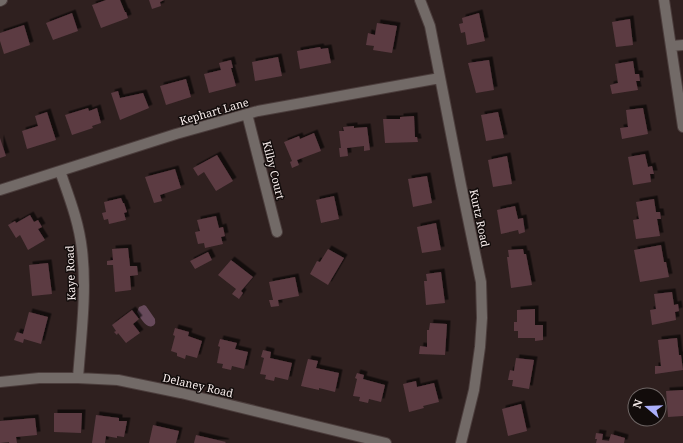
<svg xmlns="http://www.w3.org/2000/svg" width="683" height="443" font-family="'Noto Serif',serif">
  <defs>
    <filter id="shadow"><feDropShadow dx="3.5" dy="-3.5" stdDeviation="0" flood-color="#0009"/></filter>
  </defs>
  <rect width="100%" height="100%" fill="#2f201f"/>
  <path fill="#674a5b" d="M 144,305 L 146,306 L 155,319 C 155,322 156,323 154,325 C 147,331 140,317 137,312 L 139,307 Z"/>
  <path fill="#5b3b42" filter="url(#shadow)" d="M 106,0 L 120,0 L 125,12 L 126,12 L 128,18 L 101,28 L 92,5 Z
    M 149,0 L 164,0 L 160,2 L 161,6 L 152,9 Z
    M 72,13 L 78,31 L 53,40 L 46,23 Z
    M 479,13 L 485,41 L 467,45 L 465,32 L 461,33 L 459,24 L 463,23 L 462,18 Z
    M 630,19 L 633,45 L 616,47 L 612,22 Z
    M 377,23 L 397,26 L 392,53 L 373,50 L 374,46 L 366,45 L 368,33 L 375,35 Z
    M 24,25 L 30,45 L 4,54 L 0,41 L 0,33 Z
    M 320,47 L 321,49 L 328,48 L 331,63 L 300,69 L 297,51 Z
    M 278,57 L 282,76 L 255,81 L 252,62 Z
    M 231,60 L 233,68 L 231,68 L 236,86 L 209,93 L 204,74 L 221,70 L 219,63 Z
    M 489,60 L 494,90 L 476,93 L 468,63 Z
    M 633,61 L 635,74 L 639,74 L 640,81 L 636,81 L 638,90 L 612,94 L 610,85 L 618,83 L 615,64 Z
    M 186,79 L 191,97 L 166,105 L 160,86 Z
    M 118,91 L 120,98 L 143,93 L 149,108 L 120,120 L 111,93 Z
    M 88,108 L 89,111 L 97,108 L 101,123 L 92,126 L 93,128 L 72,135 L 65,115 Z
    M 643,108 L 648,134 L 622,139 L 620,128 L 628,127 L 626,110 Z
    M 47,112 L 56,140 L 27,149 L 22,131 L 38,126 L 35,116 Z
    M 498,112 L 504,138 L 486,141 L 481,115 Z
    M 414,116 L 415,137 L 417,137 L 418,142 L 385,143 L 383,119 L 400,119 L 400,117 Z
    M 354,126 L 354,128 L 367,127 L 370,150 L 364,151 L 364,146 L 347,148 L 348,156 L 340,157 L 339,148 L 341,148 L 339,131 L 344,131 L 343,127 Z
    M 314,133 L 321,151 L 297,160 L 299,165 L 292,168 L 290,162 L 292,161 L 284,142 L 299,136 L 300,139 Z
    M 0,138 L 6,156 L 0,158 Z
    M 645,154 L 648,167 L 652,166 L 654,174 L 650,174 L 651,182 L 633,185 L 628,157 Z
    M 217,155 L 233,181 L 216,191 L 204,172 L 198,176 L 193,168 Z
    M 507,156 L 512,184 L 493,187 L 488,160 Z
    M 175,169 L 181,188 L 160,195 L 162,201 L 154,203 L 145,177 Z
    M 427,176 L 432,203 L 413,207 L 408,179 Z
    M 334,196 L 339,219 L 321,223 L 316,200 Z
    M 121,198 L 123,203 L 124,203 L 127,212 L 124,213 L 126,220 L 109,224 L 108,219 L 104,220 L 102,213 L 106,212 L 104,202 Z
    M 654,199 L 656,212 L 660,212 L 661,219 L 657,219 L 660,236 L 636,239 L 633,220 L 639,219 L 636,202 Z
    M 515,206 L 518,219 L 523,218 L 525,232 L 519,234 L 518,230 L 501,234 L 497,210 Z
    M 30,215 L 34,222 L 38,220 L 42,227 L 38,229 L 45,240 L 28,250 L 20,235 L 16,238 L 8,225 L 15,221 L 16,223 Z
    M 216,216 L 219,228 L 223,227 L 225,236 L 221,237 L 223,244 L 205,248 L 204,243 L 198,244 L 195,232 L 200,231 L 197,220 Z
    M 436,223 L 441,250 L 422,253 L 417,227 Z
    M 661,245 L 664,262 L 666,262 L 669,277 L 640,282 L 634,250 Z
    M 128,248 L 130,266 L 137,266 L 138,275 L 130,276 L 131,290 L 115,292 L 113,265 L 107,265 L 107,261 L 113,260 L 112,249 Z
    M 328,249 L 344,258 L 328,285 L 310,274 L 317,261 L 320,262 Z
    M 523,249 L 524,254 L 526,254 L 532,285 L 511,288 L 507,257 L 509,257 L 508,250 Z
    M 208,252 L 212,260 L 195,269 L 190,261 Z
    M 231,260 L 253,277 L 241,291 L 243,293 L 239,299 L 232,294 L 236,289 L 218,275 Z
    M 48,263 L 52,294 L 32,296 L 29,265 Z
    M 441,272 L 445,303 L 426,305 L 424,281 L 427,281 L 426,274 Z
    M 295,277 L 299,296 L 278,300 L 279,306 L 271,307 L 269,300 L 273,300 L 269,282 Z
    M 672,292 L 674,305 L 678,304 L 679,311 L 675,312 L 676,320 L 652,325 L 650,310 L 656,309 L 654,294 Z
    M 535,309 L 535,325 L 543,325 L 543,340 L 535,341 L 535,338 L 518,338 L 518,331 L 514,331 L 514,322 L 517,322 L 517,310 Z
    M 132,310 L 139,319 L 133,324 L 140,333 L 126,343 L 118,333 L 117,335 L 114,332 L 116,331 L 112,325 Z
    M 29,312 L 48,317 L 41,344 L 24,339 L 23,343 L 14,340 L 17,332 L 23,334 Z
    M 430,323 L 447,324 L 445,355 L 419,354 L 420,346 L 427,347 L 427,330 L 429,330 Z
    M 175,328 L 189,332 L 188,336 L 202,341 L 197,358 L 186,355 L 185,359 L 177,356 L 177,353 L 171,351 L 175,336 L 173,335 Z
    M 677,338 L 679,355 L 681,355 L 683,370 L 655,374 L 655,366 L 661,366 L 658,340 Z
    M 220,339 L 237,343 L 235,349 L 248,352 L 244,369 L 232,366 L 231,370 L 222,368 L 223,364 L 217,363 L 220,347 L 218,346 Z
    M 263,350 L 271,352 L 270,358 L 292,363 L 288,380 L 275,377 L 274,381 L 265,379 L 266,375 L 260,374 L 264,358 L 261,357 Z
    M 516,358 L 534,360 L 529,389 L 512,386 L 513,380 L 508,380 L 510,370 L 514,371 Z
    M 308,359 L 318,361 L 316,368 L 339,373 L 335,392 L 319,388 L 319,390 L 301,386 Z
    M 357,373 L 364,375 L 363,379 L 385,385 L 381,402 L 369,399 L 368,403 L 359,401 L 360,397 L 353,396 L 357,379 L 355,378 Z
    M 416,381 L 417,387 L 434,383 L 439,402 L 423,406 L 424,408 L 409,412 L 403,384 Z
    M 683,390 L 683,416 L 668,417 L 666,391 Z
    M 521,404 L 527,431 L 508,436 L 502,409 Z
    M 54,413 L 82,413 L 81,433 L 54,432 Z
    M 96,415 L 119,418 L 119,421 L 127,421 L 124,437 L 117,436 L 117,438 L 106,436 L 105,443 L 92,443 Z
    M 35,418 L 37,435 L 16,437 L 17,443 L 9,443 L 9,442 L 0,443 L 0,421 Z
    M 153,425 L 179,431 L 176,443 L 149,443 Z
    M 596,433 L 603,434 L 602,440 L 609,441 L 611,434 L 625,438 L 624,443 L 596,443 L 597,439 L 595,439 Z
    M 196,435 L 226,442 L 225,443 L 194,443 Z"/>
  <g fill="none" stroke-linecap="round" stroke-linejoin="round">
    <defs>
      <path id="minor" d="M 420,0 L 430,26 L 461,185 L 481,282 L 482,318 L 480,347 L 474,390 L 461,443
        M 664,0 L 683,127
        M 0,1 L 2,0
        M 671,46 L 683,45
        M 247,114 L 277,232
        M 60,171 C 69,197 79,222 82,250 C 87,292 81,336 78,378
        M 0,190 L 176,134 L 258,111 L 440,78
        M 0,382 L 39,378 L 78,378 L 118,380 L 181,393 L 386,443"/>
    </defs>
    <use href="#minor" stroke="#4b3d3c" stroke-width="12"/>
    <use href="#minor" stroke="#726a67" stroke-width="10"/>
  </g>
  <g text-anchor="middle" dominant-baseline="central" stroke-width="3" stroke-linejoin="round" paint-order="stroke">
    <g font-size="11" fill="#f7eceb" stroke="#120c0b">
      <text transform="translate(214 111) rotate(-16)">Kephart Lane</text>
      <text transform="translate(274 170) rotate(76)">Kilby Court</text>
      <text transform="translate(480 218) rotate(78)">Kurtz Road</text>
      <text transform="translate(70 273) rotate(-92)">Kaye Road</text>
      <text transform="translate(198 385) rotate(13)">Delaney Road</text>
    </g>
  </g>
  <g transform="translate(647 407) rotate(289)"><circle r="19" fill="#120c0b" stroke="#6e6665"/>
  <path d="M0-3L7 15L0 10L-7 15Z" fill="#abaffb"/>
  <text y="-6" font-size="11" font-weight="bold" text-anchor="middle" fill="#f7eceb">N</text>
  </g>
</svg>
